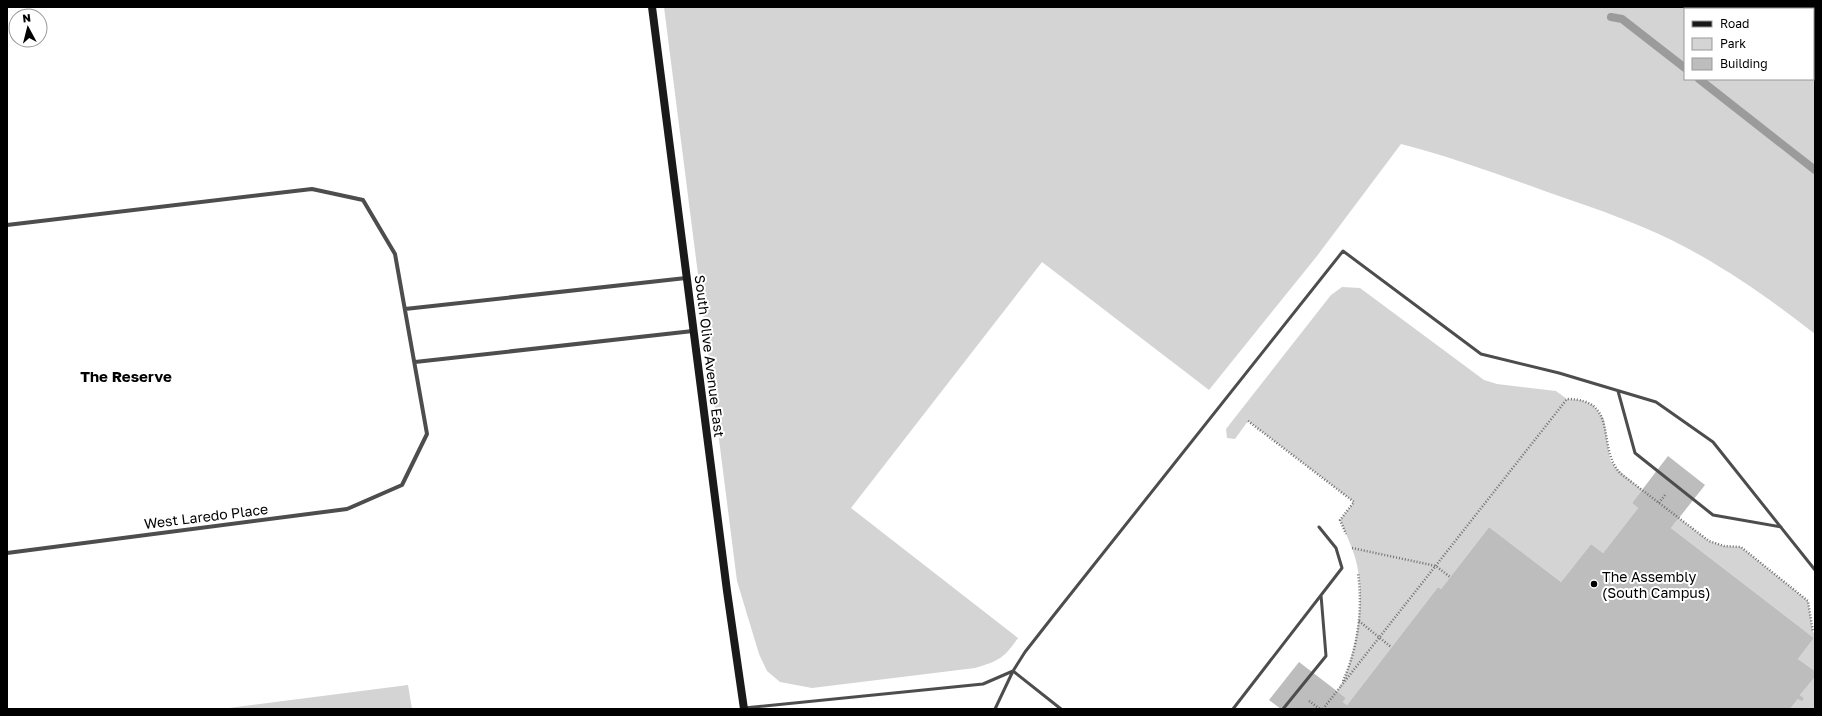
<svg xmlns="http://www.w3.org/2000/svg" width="1822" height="716" font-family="'Golos Text',sans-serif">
  <rect width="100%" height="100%" fill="#fff"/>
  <path fill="#d4d4d4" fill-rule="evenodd" d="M 664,7 L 1815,7 L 1815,334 C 1764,294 1705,253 1645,228 C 1608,212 1569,200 1531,186 C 1488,171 1445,155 1401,144 L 1317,256 L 1209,390 L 1042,262 L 851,508 L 1018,638 C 1004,658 999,661 975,668 L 812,688 L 780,682 L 767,671 L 759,654 L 737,581 ZM 1685,9 L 1813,9 L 1813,79 L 1685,79 Z
    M 1342,287 L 1360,288 L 1484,380 L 1497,384 L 1556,391 L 1567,399 L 1581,400 L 1593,405 L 1604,419 L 1610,460 L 1615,467 L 1642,490 L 1632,503 L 1638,508 L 1603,553 L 1591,544 L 1561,582 L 1489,527 L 1441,589 L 1438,587 L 1347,705 L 1343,702 L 1346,698 L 1337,691 C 1345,680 1348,667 1352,654 C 1360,623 1364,588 1355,557 C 1351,544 1345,532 1340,520 L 1354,502 L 1248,421 L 1235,439 L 1227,438 L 1226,429 L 1331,295 Z
    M 1679,518 L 1709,541 L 1724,546 L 1741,547 L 1808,601 L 1813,632 L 1815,634 L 1815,671 L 1798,659 L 1814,638 L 1671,528 Z
    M 1815,677 L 1815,709 L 1790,709 L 1798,699 L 1804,698 L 1800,695 Z
    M 408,685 L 412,709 L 221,709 Z"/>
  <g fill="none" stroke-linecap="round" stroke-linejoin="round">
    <path stroke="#9b9b9b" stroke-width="8" d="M 1611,17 L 1622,19 L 1685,68
      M 1699,79 L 1815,170"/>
  </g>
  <path fill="#bdbdbd" d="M 1668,456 L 1705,485 L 1671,528 L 1814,638 L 1798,659 L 1815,671 L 1815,677 L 1800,695 L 1804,698 L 1802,701 L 1798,699 L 1790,709 L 1281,709 L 1269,700 L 1299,662 L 1346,698 L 1343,702 L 1347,705 L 1438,587 L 1441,589 L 1489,527 L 1561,582 L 1591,544 L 1603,553 L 1638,508 L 1632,503 Z"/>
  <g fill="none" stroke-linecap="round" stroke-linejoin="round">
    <path stroke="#6f6f6f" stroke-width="2.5" stroke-dasharray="1 2" stroke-linecap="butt" d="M 1248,421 L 1354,502 L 1340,520 L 1346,534
      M 1659,503 L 1665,495
      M 1352,548 L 1436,566 L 1450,577
      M 1359,621 L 1391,647
      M 1343,681 C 1358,648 1363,609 1358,573
      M 1341,686 L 1567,399 C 1621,399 1595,448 1621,474 L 1709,541 L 1724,546 L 1741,547 L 1808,601 L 1813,632
      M 1309,701 L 1320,709
      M 1323,709 L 1341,686"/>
    <path stroke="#4d4d4d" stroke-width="3" d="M 1618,391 L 1635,453 L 1713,515 L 1781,527
      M 744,708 L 983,684 L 1013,671 L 995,709
      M 1061,709 L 1013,671 L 1025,652 L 1054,615 L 1343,251 L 1481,354 L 1559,373 L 1656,402 L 1713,442 L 1815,570
      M 1233,709 L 1342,568 L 1336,548 L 1319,527
      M 1283,709 L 1326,656 L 1321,595"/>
    <path stroke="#4d4d4d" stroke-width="4" d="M 7,225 L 312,189 L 363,200 L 395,254 L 427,434 L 402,485 L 347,509 L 7,553
      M 405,309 L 686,278
      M 415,362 L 693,331"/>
    <path stroke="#1a1a1a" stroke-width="8" d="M 652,7 L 727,591 L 744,709"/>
  </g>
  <circle fill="#000" stroke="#fff" stroke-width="1.5" cx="1594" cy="584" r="4"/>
  <g text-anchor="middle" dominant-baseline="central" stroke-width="4" stroke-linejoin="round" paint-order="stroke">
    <g font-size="14" fill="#000" stroke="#fff">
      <text transform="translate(710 356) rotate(83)">South Olive Avenue East</text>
      <text transform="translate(206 516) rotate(-7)">West Laredo Place</text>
    </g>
    <g font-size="14" fill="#000" stroke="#fff" text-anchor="start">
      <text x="1602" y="576">The Assembly<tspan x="1602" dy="16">(South Campus)</tspan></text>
    </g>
    <g font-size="15" font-weight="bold" fill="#000" stroke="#fff">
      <text x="126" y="376">The Reserve</text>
    </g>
  </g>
  <rect width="1822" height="716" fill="none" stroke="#000000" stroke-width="16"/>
  <rect x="1684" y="8" width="130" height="72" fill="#ffffff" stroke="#999999"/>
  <rect x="1692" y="21" width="20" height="6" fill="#1a1a1a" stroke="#999999"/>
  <text x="1720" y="28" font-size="12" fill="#000000">Road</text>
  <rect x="1692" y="38" width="20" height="12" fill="#d4d4d4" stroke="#999999"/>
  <text x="1720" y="48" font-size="12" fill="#000000">Park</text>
  <rect x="1692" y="58" width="20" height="12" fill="#bdbdbd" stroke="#999999"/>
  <text x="1720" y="68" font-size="12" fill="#000000">Building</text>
  <g transform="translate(28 28) rotate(353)"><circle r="19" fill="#ffffff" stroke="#999999"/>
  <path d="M0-3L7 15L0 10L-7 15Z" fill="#000000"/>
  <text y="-6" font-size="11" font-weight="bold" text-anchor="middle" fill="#000000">N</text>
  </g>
</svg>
